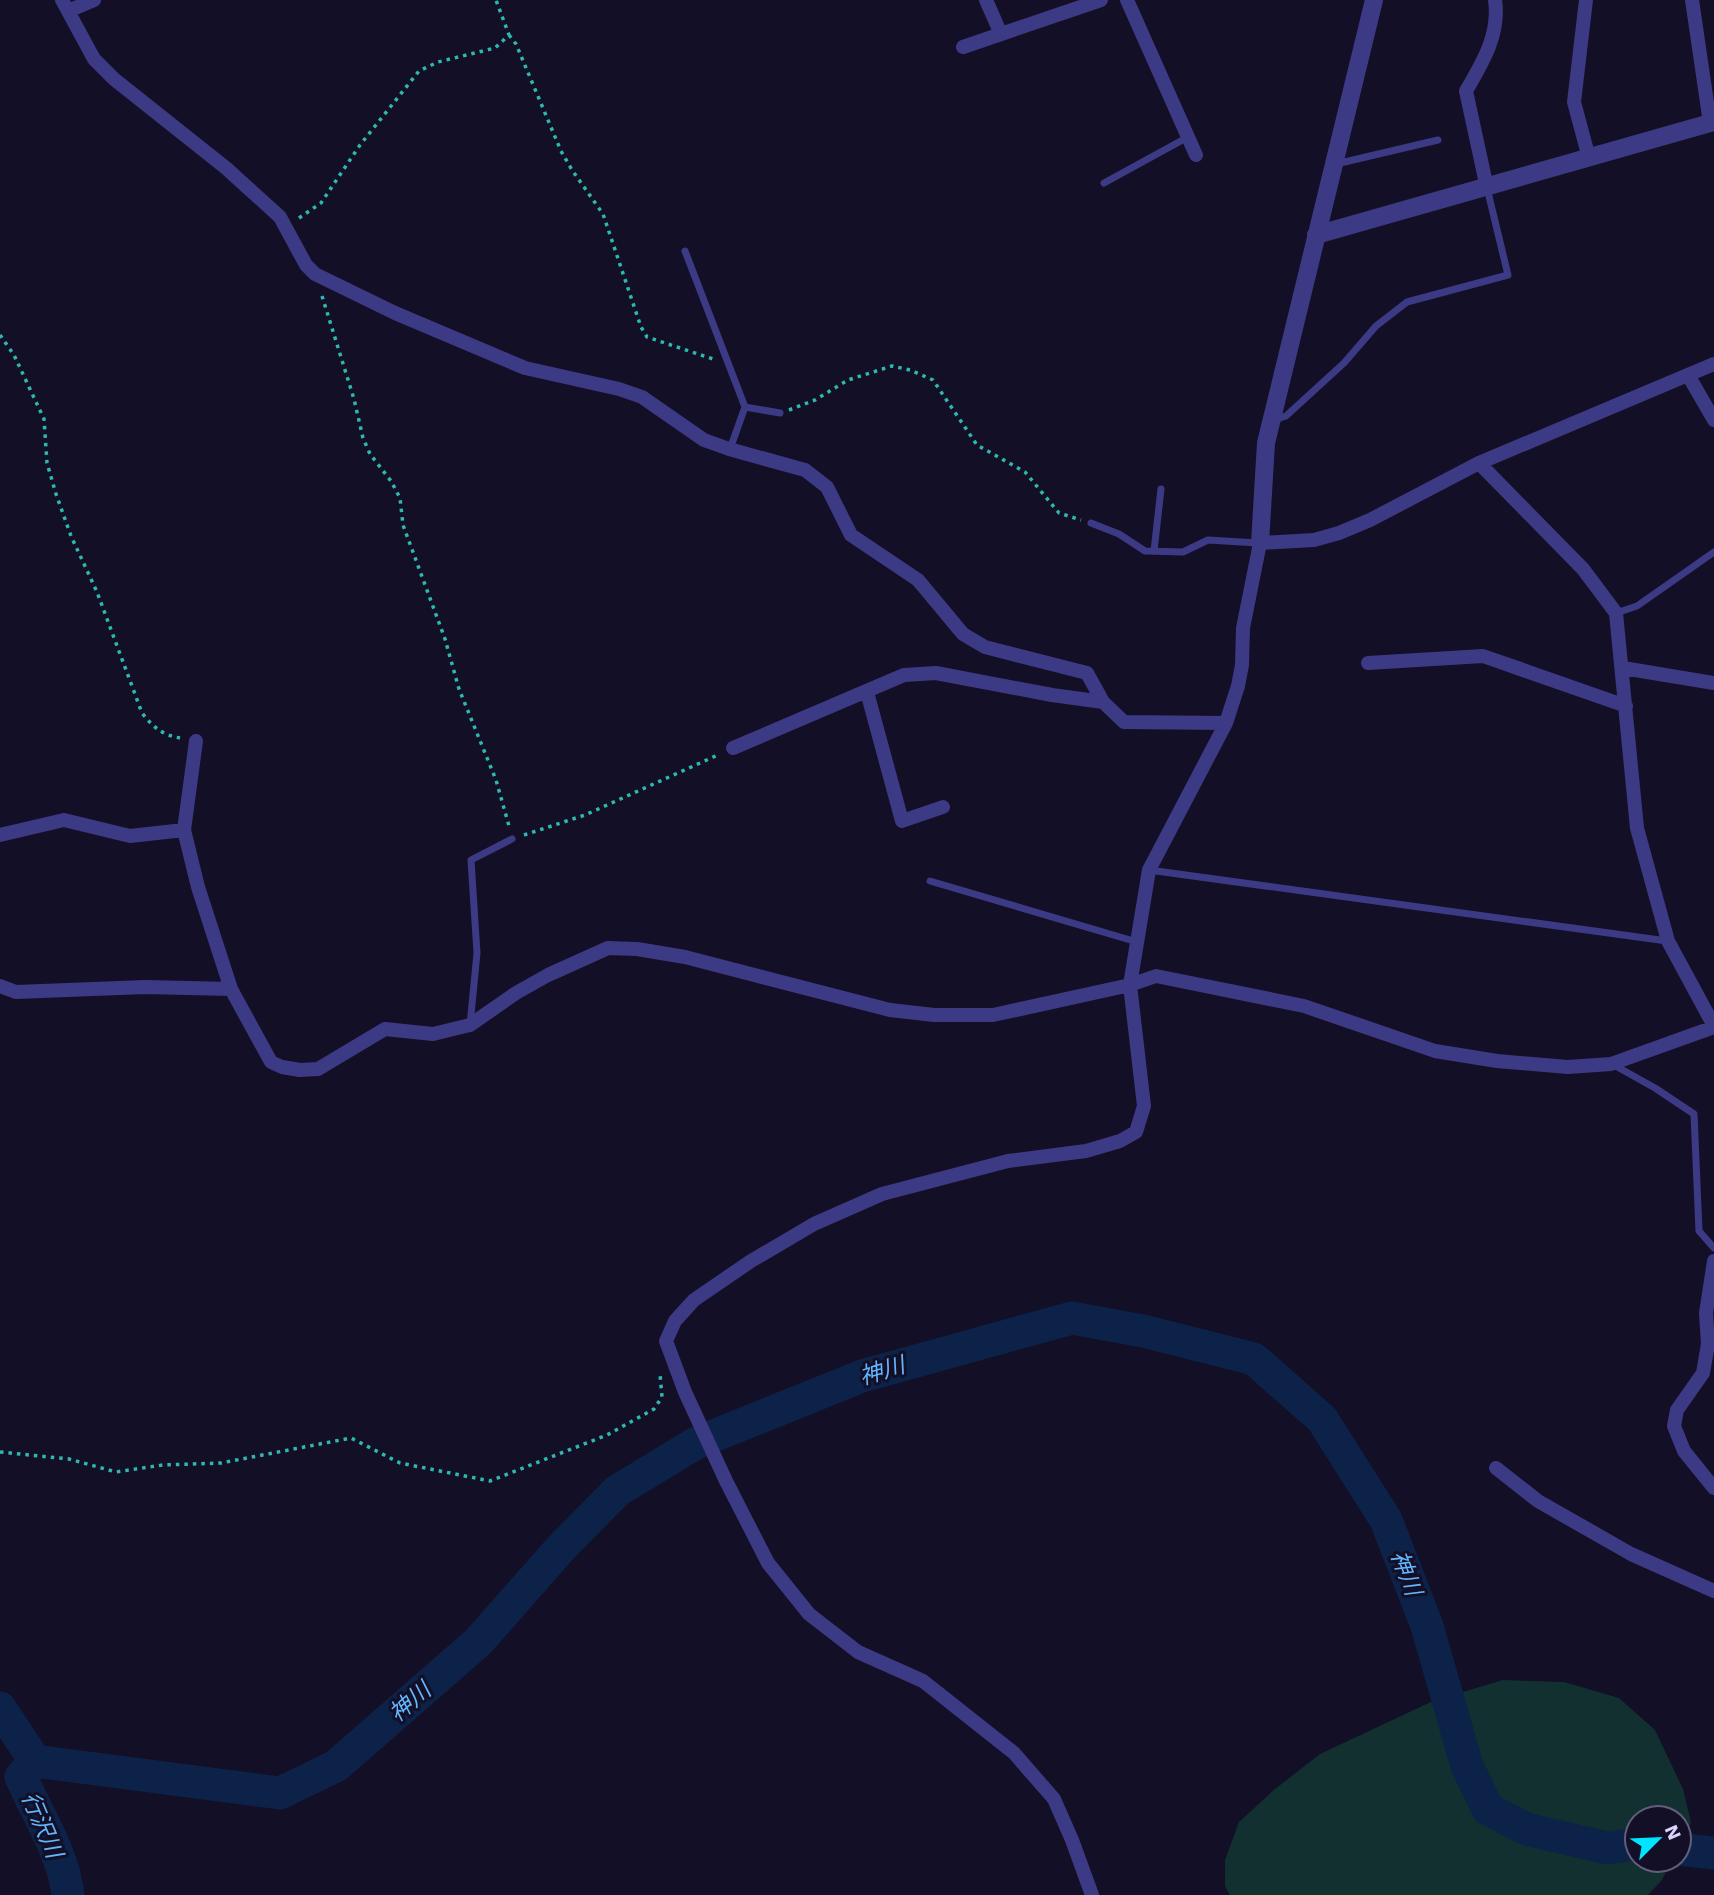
<svg xmlns="http://www.w3.org/2000/svg" width="1714" height="1895" font-family="'Work Sans','Noto Sans JP',sans-serif">
  <rect width="100%" height="100%" fill="#130f26"/>
  <path fill="#12302f" d="M 1503,1680 L 1564,1682 L 1619,1698 L 1655,1730 L 1683,1789 L 1691,1822 L 1679,1846 L 1679,1818 L 1637,1818 L 1637,1860 L 1672,1860 L 1662,1880 L 1648,1895 L 1230,1895 L 1225,1886 L 1225,1860 L 1239,1822 L 1275,1789 L 1320,1754 L 1433,1701 Z"/>
  <g fill="none" stroke-linecap="round" stroke-linejoin="round">
    <path stroke="#0c2248" stroke-width="33" d="M 0,1708 L 35,1761 L 280,1793 L 336,1766 L 478,1642 L 560,1549 L 617,1491 L 696,1443 L 862,1376 L 1072,1318 L 1143,1331 L 1254,1359 L 1322,1419 L 1386,1520 L 1427,1626 L 1467,1766 L 1488,1809 L 1526,1829 L 1607,1848 L 1637,1844
      M 35,1761 L 21,1777 C 38,1816 63,1852 68,1895
      M 1679,1849 L 1714,1853"/>
    <path stroke="#2fb8b0" stroke-width="3.5" stroke-dasharray="3.5 5" stroke-linecap="butt" d="M 509,35 L 516,44 L 561,151 L 572,170 L 603,214 L 641,327 L 647,337 L 713,359
      M 299,218 L 321,203 L 360,145 L 419,71 L 438,62 L 495,48 L 509,35 L 496,0
      M 322,296 L 354,399 L 363,438 L 370,454 L 391,481 L 400,498 L 403,525 L 445,639 L 459,689 L 496,780 L 509,826
      M 0,335 L 14,355 L 44,419 L 47,463 L 56,494 L 71,536 L 97,592 L 142,713 C 153,727 162,735 180,738
      M 789,410 L 815,400 L 848,380 L 892,366 L 910,370 L 933,380 L 977,445 L 1025,472 L 1059,513 L 1081,520
      M 524,835 L 585,815 L 720,754
      M 0,1452 L 69,1459 L 116,1472 L 163,1465 L 221,1463 L 351,1438 L 400,1463 L 490,1481 L 607,1435 L 654,1409 L 662,1397 L 660,1374"/>
    <path stroke="#3d3a85" stroke-width="7" d="M 1336,164 L 1438,140
      M 1104,183 L 1188,137
      M 685,251 L 745,407
      M 1274,420 L 1286,416 L 1344,363 L 1376,326 L 1407,302 L 1508,275 L 1487,188
      M 730,449 L 745,407 L 780,413
      M 1091,523 L 1119,534 L 1145,551 L 1183,552 L 1208,540 L 1258,543
      M 1154,551 L 1161,489
      M 1616,613 L 1637,606 L 1714,552
      M 1149,870 L 1667,941
      M 930,881 L 1137,942
      M 470,1025 L 477,953 L 471,860 L 512,839
      M 1612,1064 L 1655,1088 L 1694,1114 L 1699,1231 L 1714,1248"/>
    <path stroke="#3d3a85" stroke-width="14" d="M 62,0 L 94,59 L 114,79 L 226,168 L 280,217 L 306,265 L 315,274 L 395,313 L 525,368 L 619,389 L 642,397 L 704,440 L 729,449 L 805,470 L 827,487 L 851,535 L 918,580 L 963,634 L 985,647 L 1087,673 L 1103,702 L 1124,722 L 1226,723
      M 986,0 L 1000,32
      M 1127,0 L 1196,155
      M 1586,0 L 1574,102 L 1589,158
      M 1692,0 L 1710,123
      M 68,11 L 94,0
      M 963,47 L 1101,0
      M 1487,188 L 1466,91 C 1483,62 1500,34 1495,0
      M 1688,375 L 1714,420
      M 1479,463 L 1583,569 L 1616,613 L 1637,828 L 1668,941 L 1714,1026
      M 1368,663 L 1483,656 L 1626,706
      M 1623,668 L 1714,683
      M 867,692 L 902,821 L 943,807
      M 196,741 L 184,830 L 198,887 L 231,989
      M 733,748 L 904,675 L 936,673 L 1052,695 L 1103,702
      M 0,835 L 64,820 L 130,836 L 184,830
      M 0,986 L 16,992 L 145,987 L 231,989 L 271,1062 L 282,1067 L 300,1070 L 318,1069 L 385,1029 L 433,1034 L 470,1025 L 516,993 L 548,975 L 608,948 L 637,949 L 685,957 L 890,1010 L 934,1015 L 993,1015 L 1130,985 L 1156,976 L 1304,1006 L 1435,1051 L 1497,1061 L 1568,1067 L 1611,1064 L 1714,1027
      M 1714,1261 L 1706,1313 L 1708,1344 L 1703,1373 L 1677,1410 L 1674,1426 L 1684,1451 L 1714,1488
      M 1496,1468 L 1538,1501 L 1631,1554 L 1714,1591
      M 1092,1895 L 1072,1840 L 1054,1799 L 1014,1753 L 923,1681 L 858,1652 L 809,1614 L 768,1563 L 726,1481 L 685,1392 L 666,1341 L 675,1321 L 694,1300 L 751,1261 L 814,1224 L 882,1194 L 1008,1161 L 1086,1151 L 1120,1141 L 1136,1132 L 1144,1106 L 1130,985 L 1149,870 L 1226,723 L 1238,686 L 1242,665 L 1243,628 L 1260,543 L 1314,540 L 1339,533 L 1370,520 L 1479,463 L 1714,364"/>
    <path stroke="#3d3a85" stroke-width="18" d="M 1316,235 L 1714,122
      M 1260,543 L 1266,443 L 1374,0"/>
  </g>
  <g text-anchor="middle" dominant-baseline="central" stroke-width="6" stroke-linejoin="round" paint-order="stroke">
    <g font-size="23" font-style="italic" fill="#62b6ff" stroke="#130f26">
      <text transform="translate(882 1371) rotate(-17)">神川</text>
      <text transform="translate(1406 1573) rotate(69)">神川</text>
      <text transform="translate(410 1702) rotate(-41)">神川</text>
      <text transform="translate(42 1825) rotate(67)">行沢川</text>
    </g>
  </g>
  <g transform="translate(1658 1839) rotate(66)"><circle r="33" fill="#130f26" stroke="#625e7d" stroke-width="2"/>
  <path d="M0-5L12 26L0 18L-12 26Z" fill="#00e5ff"/>
  <text y="-10" font-size="19" font-weight="bold" text-anchor="middle" fill="#d9d4ff">N</text>
  </g>
</svg>
